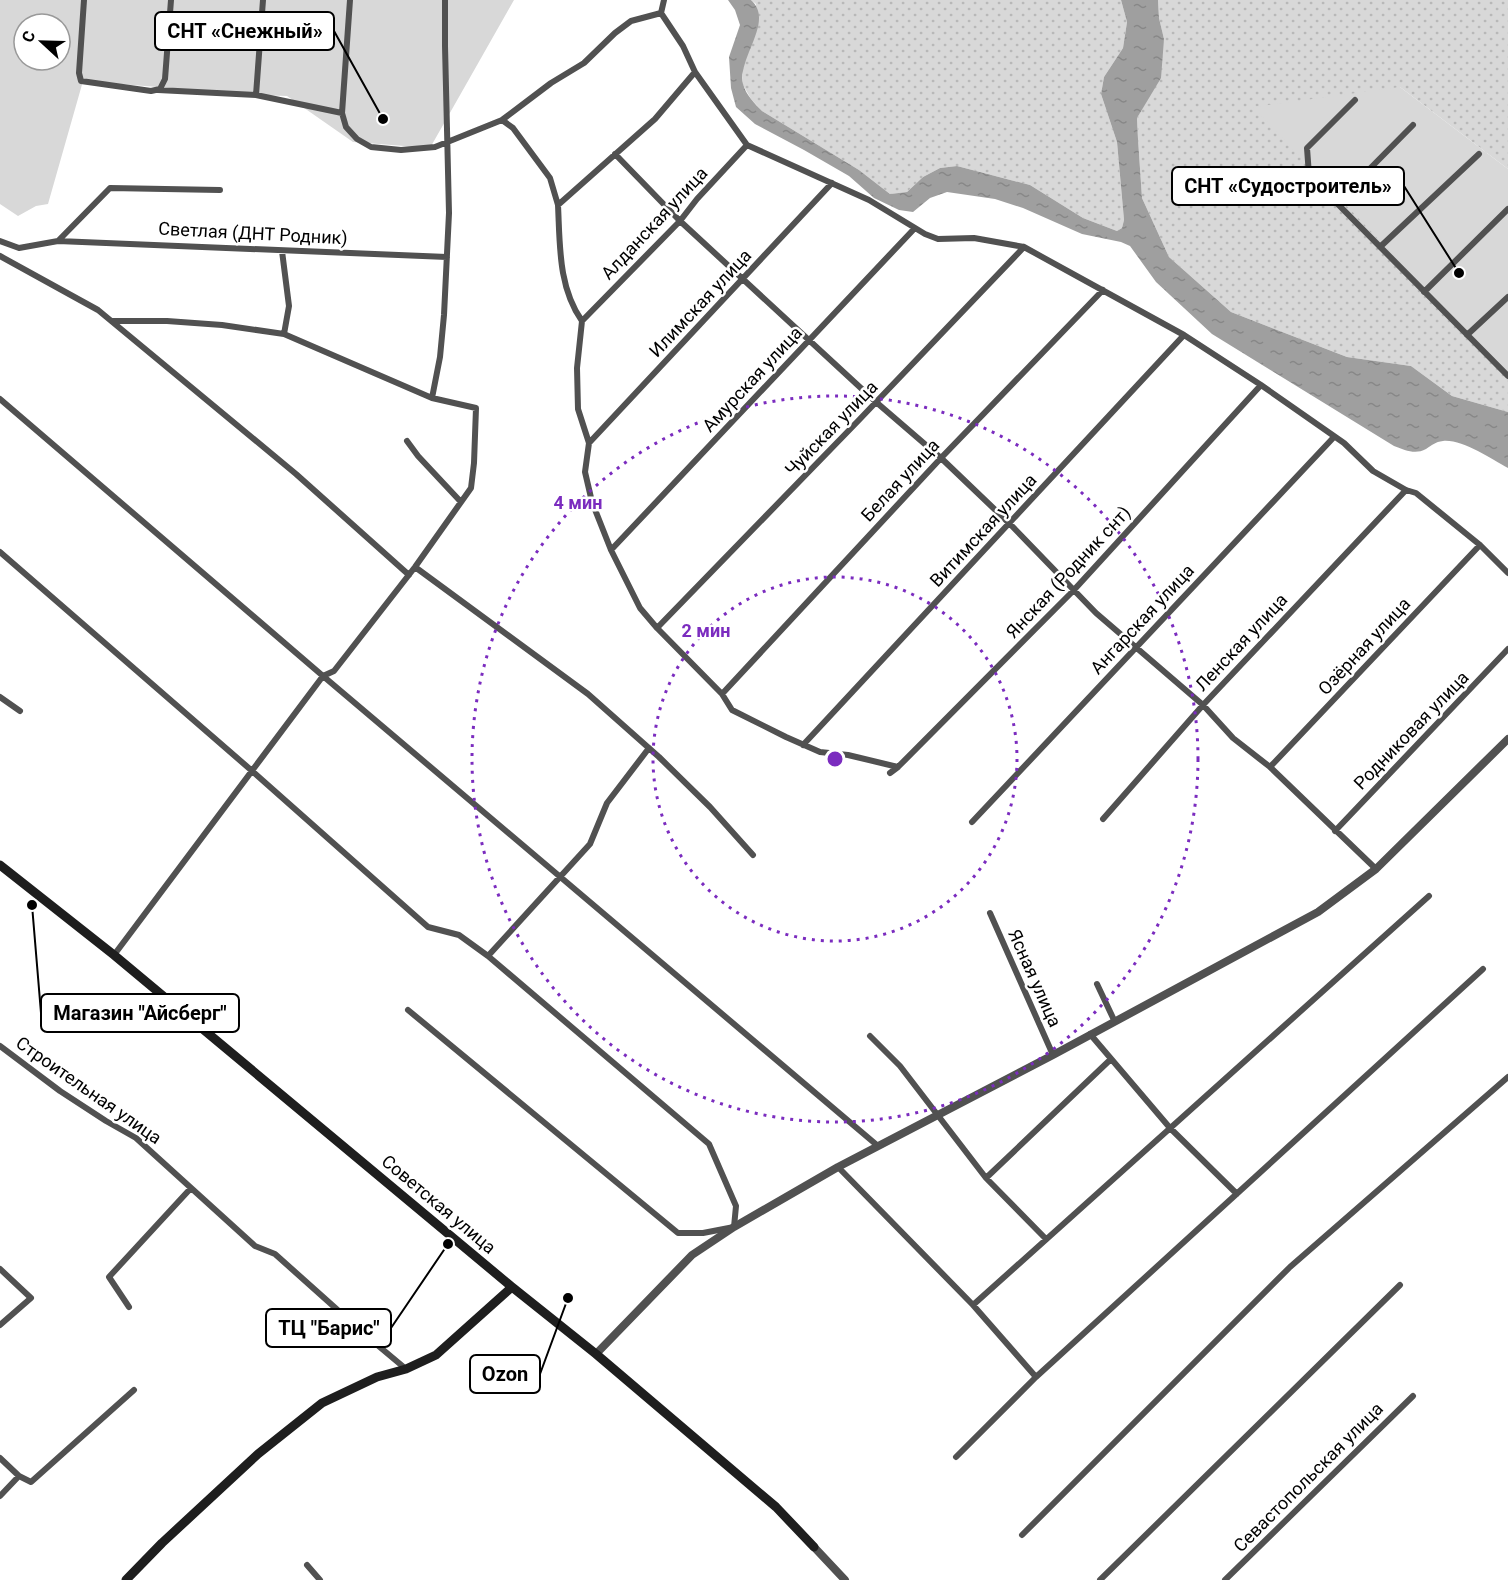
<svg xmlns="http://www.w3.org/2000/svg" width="1508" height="1580" font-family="Roboto,sans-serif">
  <defs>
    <pattern id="grass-dots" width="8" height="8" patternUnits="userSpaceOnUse" patternTransform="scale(1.5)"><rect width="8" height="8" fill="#d8d8d8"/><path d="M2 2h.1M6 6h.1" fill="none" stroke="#b8b8b8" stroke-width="1.8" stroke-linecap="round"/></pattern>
    <pattern id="water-ripples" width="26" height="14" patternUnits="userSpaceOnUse" patternTransform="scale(1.5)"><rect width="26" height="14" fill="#9f9f9f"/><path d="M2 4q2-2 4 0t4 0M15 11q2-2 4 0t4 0" fill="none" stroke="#878787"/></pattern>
  </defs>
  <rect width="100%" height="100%" fill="#fff"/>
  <path fill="url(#grass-dots)" d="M 751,0 L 1121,0 L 1127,22 L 1123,48 L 1104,77 L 1101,94 L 1117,142 L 1124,220 L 1122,228 L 1117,231 L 1083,218 L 1030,185 L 957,166 L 940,168 L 923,177 L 907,192 L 890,194 L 859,170 L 762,111 L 751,99 L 743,85 L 743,64 L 754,38 L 756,4 Z
    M 1158,0 L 1508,0 L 1508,169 L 1400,87 L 1508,376 L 1508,412 L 1452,396 L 1411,366 L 1347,357 L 1231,312 L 1169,257 L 1142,198 L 1138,139 L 1137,118 L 1146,102 L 1164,39 L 1159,18 Z"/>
  <path fill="#d8d8d8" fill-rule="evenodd" d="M 0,0 L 514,0 L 430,148 L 353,142 L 287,96 L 256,95 L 83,81 L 48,204 L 36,206 L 18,216 L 0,204 ZM 24,24 L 60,24 L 60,60 L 24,60 Z
    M 1400,87 L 1508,169 L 1508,376 L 1253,107 Z"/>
  <path fill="url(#water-ripples)" d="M 728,0 L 751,0 C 775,21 737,58 743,84 C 746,95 755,104 762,111 L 859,170 L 890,194 L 907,192 L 923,177 L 940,168 L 957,166 L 1030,185 L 1083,218 L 1117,231 L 1122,228 L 1124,220 L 1117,142 L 1101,94 L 1104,77 L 1123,48 L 1127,22 L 1121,0 L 1158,0 L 1159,18 L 1164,39 L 1161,78 L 1137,118 L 1138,139 L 1142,198 L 1169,257 L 1231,312 L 1347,357 L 1411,366 L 1452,396 L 1508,412 L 1508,468 C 1491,459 1462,439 1443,441 C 1435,442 1432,445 1426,449 C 1415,455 1405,450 1394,446 L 1212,334 L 1156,282 L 1130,246 L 1121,242 L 1082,234 L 1023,208 L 995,199 L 947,192 L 930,198 L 913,212 L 899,210 L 874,198 L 849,176 L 804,150 L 755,124 L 736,107 L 731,88 L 729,57 L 740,25 L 735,10 Z"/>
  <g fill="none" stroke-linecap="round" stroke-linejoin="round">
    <path stroke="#515151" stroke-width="6" d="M 84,0 L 79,73 L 81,81 L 151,91 L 160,89 L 165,79 L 171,0
      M 350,0 L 342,113 L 346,127 L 357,139 L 371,147 L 401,150 L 435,147 L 502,120 L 551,83 L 584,63 L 615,33 L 631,21 L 661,13 L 683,46 L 695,72 L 747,145 L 869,200 L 925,234 L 938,239 L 974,238 L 1024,247 L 1184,335 L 1261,385 L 1344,443 L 1373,471 L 1406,490 L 1416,493 L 1480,545 L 1508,573
      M 661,13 L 664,0
      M 158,90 L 256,95 L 342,113
      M 256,95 L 263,0
      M 1355,100 L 1307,148 L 1309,175 L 1508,376
      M 502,120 L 513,128 L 550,178 L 558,205 L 655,119 L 695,72
      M 615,154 L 680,221 L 876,402 L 941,458 L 1010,524 L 1096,613 L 1203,705 L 1233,738 L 1270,767 L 1376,869
      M 1336,203 L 1413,125
      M 558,205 C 560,244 558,287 582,321 L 577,368 L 578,409 L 589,443 L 585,472 L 592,502 L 611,550 L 640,608 L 657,628 L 722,694 L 732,710 L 786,737 L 820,752 L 848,755 L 898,767
      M 0,241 L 19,248 L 58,241 L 447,257
      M 58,241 L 110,188 L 220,190
      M 1380,247 L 1479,154
      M 282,251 L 289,306 L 284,334
      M 0,256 L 98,310 L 296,474 L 409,575
      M 1424,292 L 1508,209
      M 112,321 L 167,321 L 222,325 L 284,334 L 432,398 L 476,408 L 474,463 L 471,488 L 415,567 L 334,671 L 323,676 L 114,955
      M 582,321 L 680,221 L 697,199 L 747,145
      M 1467,335 L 1508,297
      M 432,398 L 440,357 L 444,315 L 449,213 L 445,46 L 445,0
      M 0,399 L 323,676 L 878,1146
      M 407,441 L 418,456 L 461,502
      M 589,443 L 832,183
      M 611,550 L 914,229
      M 0,552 L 251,770 L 428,927 L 459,935 L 488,956 L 709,1144 L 736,1206 L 734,1227 L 703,1233 L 678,1233 L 408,1010
      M 415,567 L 588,694 L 659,757 L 710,807 L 753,855
      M 657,628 L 858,421 L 1024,247
      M 722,694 L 941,458 L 1103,290
      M 0,697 L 20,711
      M 803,745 L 1184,335
      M 1270,767 L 1480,545
      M 890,773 L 898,767 L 1073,591 L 1261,385
      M 1103,819 L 1203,705 L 1406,490
      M 972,822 L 1334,437
      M 1335,831 L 1508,649
      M 990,913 L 1053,1055
      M 488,956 L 590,844 L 607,803 L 649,748
      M 1097,984 L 1114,1020
      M 1090,1034 L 1170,1128 L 1237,1194
      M 870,1036 L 900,1066 L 986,1178 L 1046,1239
      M 0,1046 L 60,1091 L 106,1121 L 136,1138 L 255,1246 L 275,1254 L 369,1338 L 406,1369
      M 838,1167 L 973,1305 L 1036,1377
      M 986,1178 L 1111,1059
      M 0,1269 L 31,1298 L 0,1325
      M 973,1305 L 1429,896
      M 129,1307 L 109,1277 L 191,1188
      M 956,1457 L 1036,1377 L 1483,969
      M 0,1458 L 19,1476
      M 0,1496 L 19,1476 L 31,1482 L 134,1390
      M 1022,1535 L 1290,1267 L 1508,1077
      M 307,1565 L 320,1580
      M 1100,1580 L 1400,1285
      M 1225,1580 L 1413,1396"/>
    <path stroke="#515151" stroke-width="8" d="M 596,1354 L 692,1255 L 734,1227 L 838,1167 L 1053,1055 L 1318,912 L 1376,869 L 1508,739
      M 814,1547 L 845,1580"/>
    <path stroke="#1e1e1e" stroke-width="9" d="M 0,865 L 114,955 L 512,1287 L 596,1354 L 776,1507 L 814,1547
      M 126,1580 L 162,1543 L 258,1454 L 322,1403 L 377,1377 L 406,1369 L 436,1355 L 512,1287"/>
  </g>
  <g fill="none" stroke="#7b2cbf" stroke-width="3" stroke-dasharray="3 6">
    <circle cx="835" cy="759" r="182"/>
    <circle cx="835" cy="759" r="363"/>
  </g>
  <g text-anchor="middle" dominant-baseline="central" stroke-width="5" stroke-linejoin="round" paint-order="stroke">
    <g font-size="18" fill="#000" stroke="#fff">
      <text transform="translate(654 223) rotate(-47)">Алданская улица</text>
      <text transform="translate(253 233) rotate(3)">Светлая (ДНТ Родник)</text>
      <text transform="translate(700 303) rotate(-47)">Илимская улица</text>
      <text transform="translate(752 379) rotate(-47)">Амурская улица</text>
      <text transform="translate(831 428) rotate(-46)">Чуйская улица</text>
      <text transform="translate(900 480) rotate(-47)">Белая улица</text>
      <text transform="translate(983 530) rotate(-47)">Витимская улица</text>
      <text transform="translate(1068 572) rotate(-47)">Янская (Родник снт)</text>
      <text transform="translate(1142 619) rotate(-47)">Ангарская улица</text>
      <text transform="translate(1241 642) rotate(-47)">Ленская улица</text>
      <text transform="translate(1364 646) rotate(-47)">Озёрная улица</text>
      <text transform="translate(1411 730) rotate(-46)">Родниковая улица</text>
      <text transform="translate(1035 978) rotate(66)">Ясная улица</text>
      <text transform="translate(89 1090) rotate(35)">Строительная улица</text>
      <text transform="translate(439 1204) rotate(40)">Советская улица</text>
      <text transform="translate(1308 1477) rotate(-45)">Севастопольская улица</text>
    </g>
  </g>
  <circle cx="835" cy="759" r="9" fill="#7b2cbf" stroke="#fff" stroke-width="3"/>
  <g font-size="18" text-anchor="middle" font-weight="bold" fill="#7b2cbf" stroke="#fff" stroke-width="5" stroke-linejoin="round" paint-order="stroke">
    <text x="578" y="509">4 мин</text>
    <text x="706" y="637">2 мин</text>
  </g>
  <path fill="none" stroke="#000" stroke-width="2" d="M383 119L334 31M1459 273L1404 186M32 905L41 1013M448 1244L391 1328M568 1298L540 1374"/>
  <g fill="#000" stroke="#fff" stroke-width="2">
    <circle cx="383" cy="119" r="6"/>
    <circle cx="1459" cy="273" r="6"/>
    <circle cx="32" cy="905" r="6"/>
    <circle cx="448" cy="1244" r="6"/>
    <circle cx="568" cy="1298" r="6"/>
  </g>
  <g fill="#fff" stroke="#000" stroke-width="2">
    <rect x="155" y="12" width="179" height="38" rx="6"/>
    <rect x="1172" y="167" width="232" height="38" rx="6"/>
    <rect x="41" y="994" width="198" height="38" rx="6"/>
    <rect x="266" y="1309" width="125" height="38" rx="6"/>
    <rect x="470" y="1355" width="70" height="38" rx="6"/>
  </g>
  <g font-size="20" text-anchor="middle" font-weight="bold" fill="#000">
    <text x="245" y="38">СНТ «Снежный»</text>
    <text x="1288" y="193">СНТ «Судостроитель»</text>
    <text x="140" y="1020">Магазин "Айсберг"</text>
    <text x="329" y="1335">ТЦ "Барис"</text>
    <text x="505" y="1381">Ozon</text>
  </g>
  <g transform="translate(42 42) rotate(292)"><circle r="28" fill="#ffffff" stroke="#999999" stroke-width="1.5"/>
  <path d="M0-4.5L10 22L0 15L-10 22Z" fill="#000000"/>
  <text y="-9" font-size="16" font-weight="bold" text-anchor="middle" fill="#000000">С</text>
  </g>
</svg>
